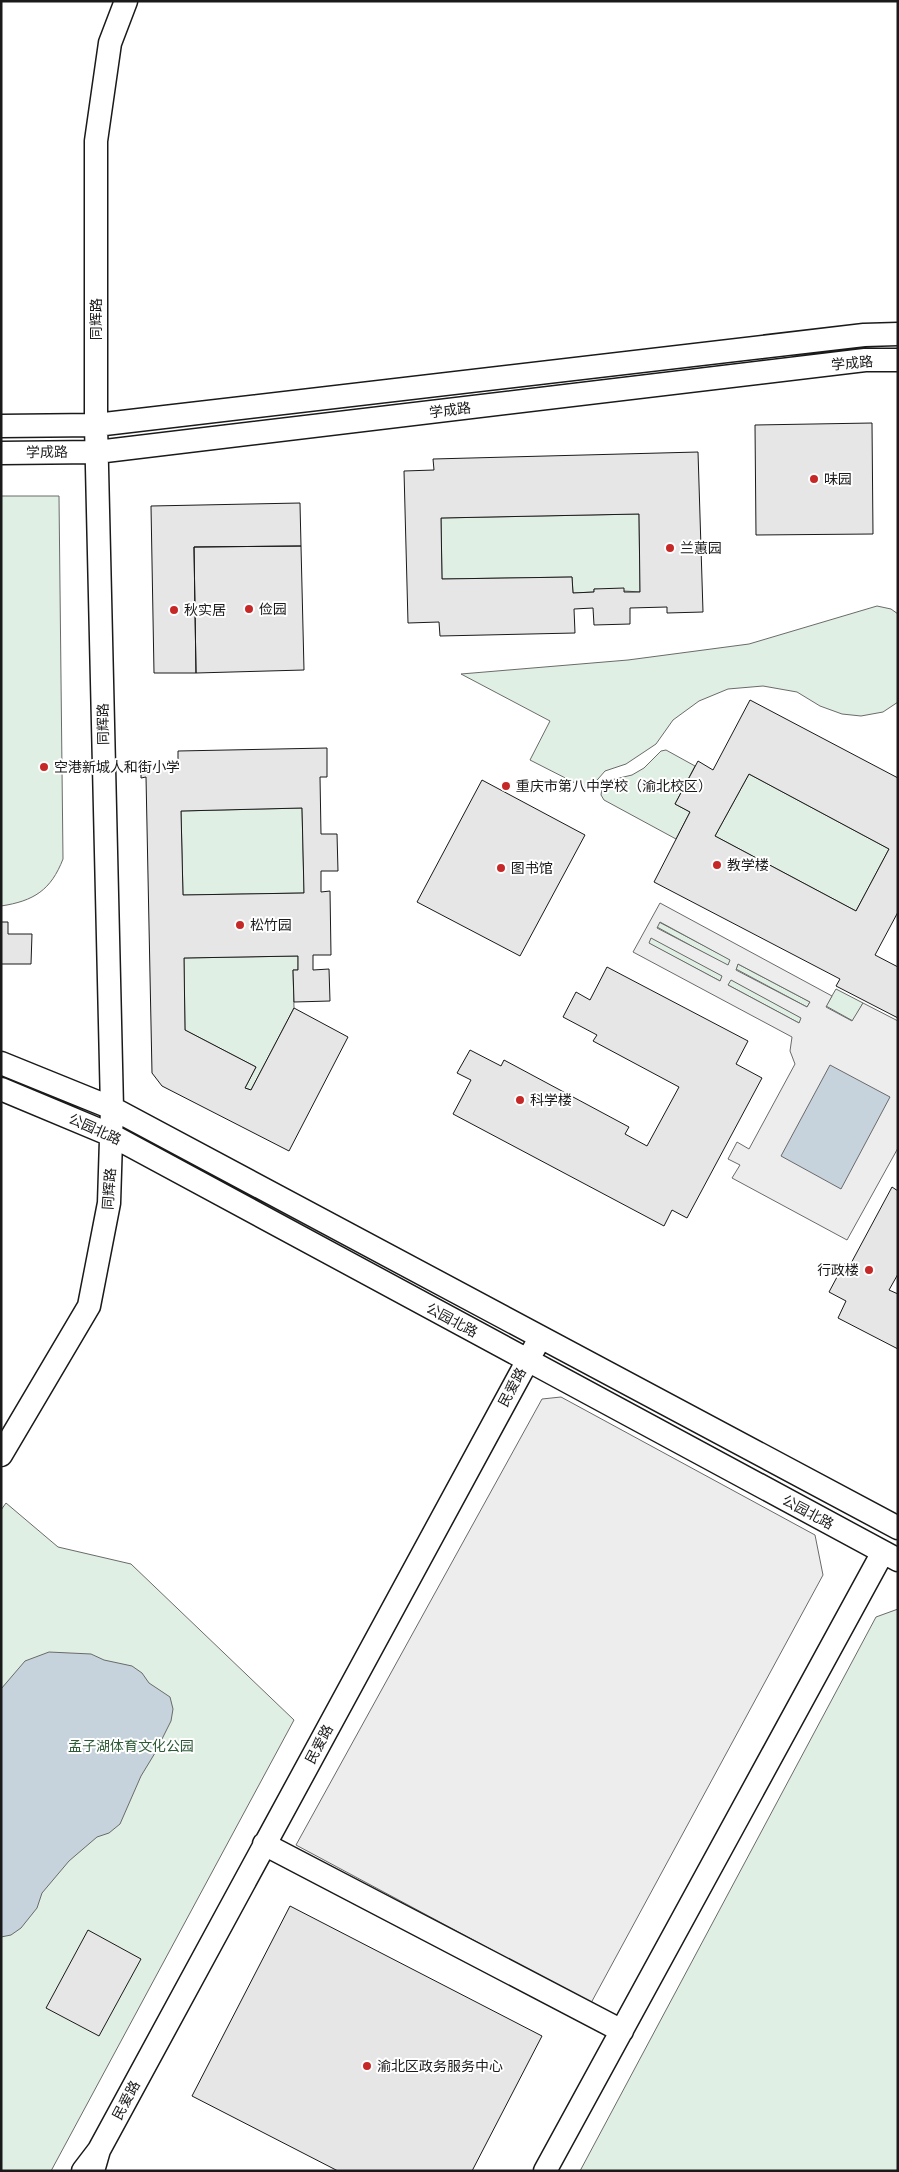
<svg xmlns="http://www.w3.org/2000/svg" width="899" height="2172" font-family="Raleway,'Noto Sans SC',sans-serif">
  <rect width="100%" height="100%" fill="#fff"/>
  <path fill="#e0efe3" stroke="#6a6a6a" d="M 1,496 L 59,496 L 63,859 C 51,890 34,901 1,906 Z
    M 639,514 L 640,592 L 594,589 L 594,592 L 573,593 L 572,577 L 442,579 L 441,518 Z
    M 877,606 L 891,609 L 898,614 L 898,702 L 883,712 L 861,716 L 842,714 L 820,706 L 797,692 L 763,686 L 728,689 L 699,701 L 673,720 L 656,744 L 626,764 L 605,771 L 591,787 L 585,788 L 530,760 L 550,721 L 461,674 L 628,660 L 749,644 Z
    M 666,750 L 695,766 L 675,804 L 690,812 L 676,839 L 604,800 L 601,795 L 602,788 L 611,780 L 632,775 L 644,768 L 661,751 Z
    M 749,774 L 889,849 L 856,911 L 715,836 Z
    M 302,808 L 304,893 L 183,895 L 181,811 Z
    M 659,922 L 731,960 L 728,966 L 657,927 Z
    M 651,937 L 723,976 L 720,981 L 648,943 Z
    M 298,956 L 298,970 L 293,970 L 294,1008 L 251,1090 L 245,1088 L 256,1067 L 185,1030 L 184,958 Z
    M 738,964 L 810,1002 L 807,1007 L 736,969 Z
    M 730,979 L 802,1018 L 799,1023 L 728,985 Z
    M 836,989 L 863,1003 L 853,1021 L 826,1006 Z
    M 6,1503 L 58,1547 L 131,1564 L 294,1720 L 51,2171 L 1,2171 L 1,1510 Z
    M 898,1609 L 898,2171 L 580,2171 L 876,1617 Z"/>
  <path fill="#ededed" stroke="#6a6a6a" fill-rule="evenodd" d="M 660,903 L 832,996 L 826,1007 L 852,1021 L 863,1003 L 898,1021 L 898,1148 L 847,1240 L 732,1178 L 740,1165 L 728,1159 L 737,1142 L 749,1149 L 795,1064 L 790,1051 L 792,1037 L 633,952 ZM 660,922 L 730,960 L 728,965 L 657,928 ZM 651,938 L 722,976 L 720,981 L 649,943 ZM 738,964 L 810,1002 L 807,1007 L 736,970 ZM 731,980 L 801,1018 L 799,1023 L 728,985 Z
    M 561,1397 L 815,1535 L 823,1575 L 591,2003 L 296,1845 L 542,1399 Z"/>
  <path fill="#c6d2dc" stroke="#6a6a6a" d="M 830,1065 L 890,1097 L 841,1189 L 781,1156 Z
    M 49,1652 L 91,1654 L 104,1660 L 132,1666 L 142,1673 L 149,1683 L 170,1697 L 173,1709 L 171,1721 L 155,1753 L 141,1776 L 120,1824 L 109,1833 L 97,1837 L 69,1861 L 42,1893 L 37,1908 L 21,1928 L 11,1935 L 1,1937 L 1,1689 L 25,1661 Z"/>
  <path fill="#e6e6e6" stroke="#1a1a1a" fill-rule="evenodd" d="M 872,423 L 873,534 L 756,535 L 755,425 Z
    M 698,452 L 703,612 L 667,613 L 667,607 L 630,608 L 630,624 L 594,625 L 593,608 L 574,609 L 575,633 L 440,636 L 439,622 L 408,623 L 404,471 L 434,470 L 433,459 ZM 639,514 L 640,592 L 624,592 L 624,588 L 594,589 L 594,592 L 573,593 L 572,577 L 442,579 L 441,518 Z
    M 300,503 L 301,546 L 194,547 L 196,673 L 154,673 L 151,506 Z
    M 301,546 L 304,670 L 196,673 L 194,547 Z
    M 750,700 L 898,778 L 898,912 L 875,955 L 898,967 L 898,1018 L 836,986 L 840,979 L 654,882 L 690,812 L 675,804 L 698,761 L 713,770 ZM 749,774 L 889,849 L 856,911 L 715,836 Z
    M 327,748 L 327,777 L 320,777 L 321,834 L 337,834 L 338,871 L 321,871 L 321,892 L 330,891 L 331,955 L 313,955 L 313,970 L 329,969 L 330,1001 L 294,1002 L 293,970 L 298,970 L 298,956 L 184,958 L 185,1030 L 256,1067 L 245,1088 L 251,1090 L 294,1008 L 348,1037 L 289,1151 L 162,1086 L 152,1073 L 146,777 L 141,778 L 141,766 L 178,765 L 178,751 ZM 302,808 L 304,893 L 183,895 L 181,811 Z
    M 482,780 L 585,835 L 520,956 L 417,902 Z
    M 1,922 L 8,922 L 8,934 L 32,934 L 31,964 L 1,964 Z
    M 607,967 L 748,1041 L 736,1064 L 762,1078 L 687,1218 L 672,1210 L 664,1226 L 453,1114 L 471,1080 L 457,1073 L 470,1050 L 501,1066 L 504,1060 L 629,1127 L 625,1134 L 647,1146 L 679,1087 L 593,1041 L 597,1035 L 563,1017 L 576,992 L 590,1000 Z
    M 892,1187 L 898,1191 L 898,1274 L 889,1290 L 898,1294 L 898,1349 L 838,1318 L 846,1301 L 829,1292 L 844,1264 L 849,1267 Z
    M 290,1906 L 542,2036 L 472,2171 L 338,2171 L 192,2096 Z
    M 88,1930 L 141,1959 L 99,2036 L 46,2008 Z"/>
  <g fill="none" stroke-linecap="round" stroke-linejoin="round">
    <defs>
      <path id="secondary" d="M 1,426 L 96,425 L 864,335 L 898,334
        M 1,453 L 97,452 L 865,360 L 898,360
        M 1,1063 L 112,1108 L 898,1528
        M 1,1089 L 111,1135 L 898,1560
        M 1,1455 L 89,1306 L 109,1203 L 112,1108 L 96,425 L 96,141 L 110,43 L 126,1
        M 264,1844 L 622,2031
        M 99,2150 L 535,1347
        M 83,2171 L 99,2150 L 93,2171
        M 545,2171 L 883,1552"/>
    </defs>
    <use href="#secondary" stroke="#1a1a1a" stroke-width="25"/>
    <use href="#secondary" stroke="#fff" stroke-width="22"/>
  </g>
  <g fill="#c62828" stroke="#fff" stroke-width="2">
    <circle cx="814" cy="479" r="5"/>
    <circle cx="670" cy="548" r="5"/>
    <circle cx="249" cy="609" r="5"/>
    <circle cx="174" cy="610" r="5"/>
    <circle cx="44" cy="767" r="5"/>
    <circle cx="506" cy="786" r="5"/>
    <circle cx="717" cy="865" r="5"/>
    <circle cx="501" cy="868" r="5"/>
    <circle cx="240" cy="925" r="5"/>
    <circle cx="520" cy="1100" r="5"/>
    <circle cx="869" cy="1270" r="5"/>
    <circle cx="367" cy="2066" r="5"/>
  </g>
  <g text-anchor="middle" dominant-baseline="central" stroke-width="4" stroke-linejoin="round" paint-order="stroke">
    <g font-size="14" fill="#1a1a1a" stroke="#fff">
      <text transform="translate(96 319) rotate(-90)">同辉路</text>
      <text transform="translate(852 363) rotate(-5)">学成路</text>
      <text transform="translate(450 410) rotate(-7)">学成路</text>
      <text transform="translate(47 452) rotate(-1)">学成路</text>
      <text transform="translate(103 724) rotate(-91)">同辉路</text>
      <text transform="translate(95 1129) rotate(24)">公园北路</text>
      <text transform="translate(109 1189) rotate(-86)">同辉路</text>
      <text transform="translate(452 1320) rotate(28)">公园北路</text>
      <text transform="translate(512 1387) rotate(-62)">民爱路</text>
      <text transform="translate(808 1512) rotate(28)">公园北路</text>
      <text transform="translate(319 1744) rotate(-62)">民爱路</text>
      <text transform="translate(126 2100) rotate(-62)">民爱路</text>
    </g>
    <g font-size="14" fill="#1a1a1a" stroke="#fff" text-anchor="start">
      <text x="824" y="479">味园</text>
      <text x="680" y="548">兰蕙园</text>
      <text x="259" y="609">俭园</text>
      <text x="184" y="610">秋实居</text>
      <text x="54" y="767">空港新城人和街小学</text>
      <text x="516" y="786">重庆市第八中学校（渝北校区）</text>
      <text x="727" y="865">教学楼</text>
      <text x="511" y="868">图书馆</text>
      <text x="250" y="925">松竹园</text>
      <text x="530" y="1100">科学楼</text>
      <text x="859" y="1270" text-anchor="end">行政楼</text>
      <text x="377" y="2066">渝北区政务服务中心</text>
    </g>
    <g font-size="14" fill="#2b5a34" stroke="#fff">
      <text x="131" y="1746">孟子湖体育文化公园</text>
    </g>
  </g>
  <rect width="899" height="2172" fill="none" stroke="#1a1a1a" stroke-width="5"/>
</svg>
